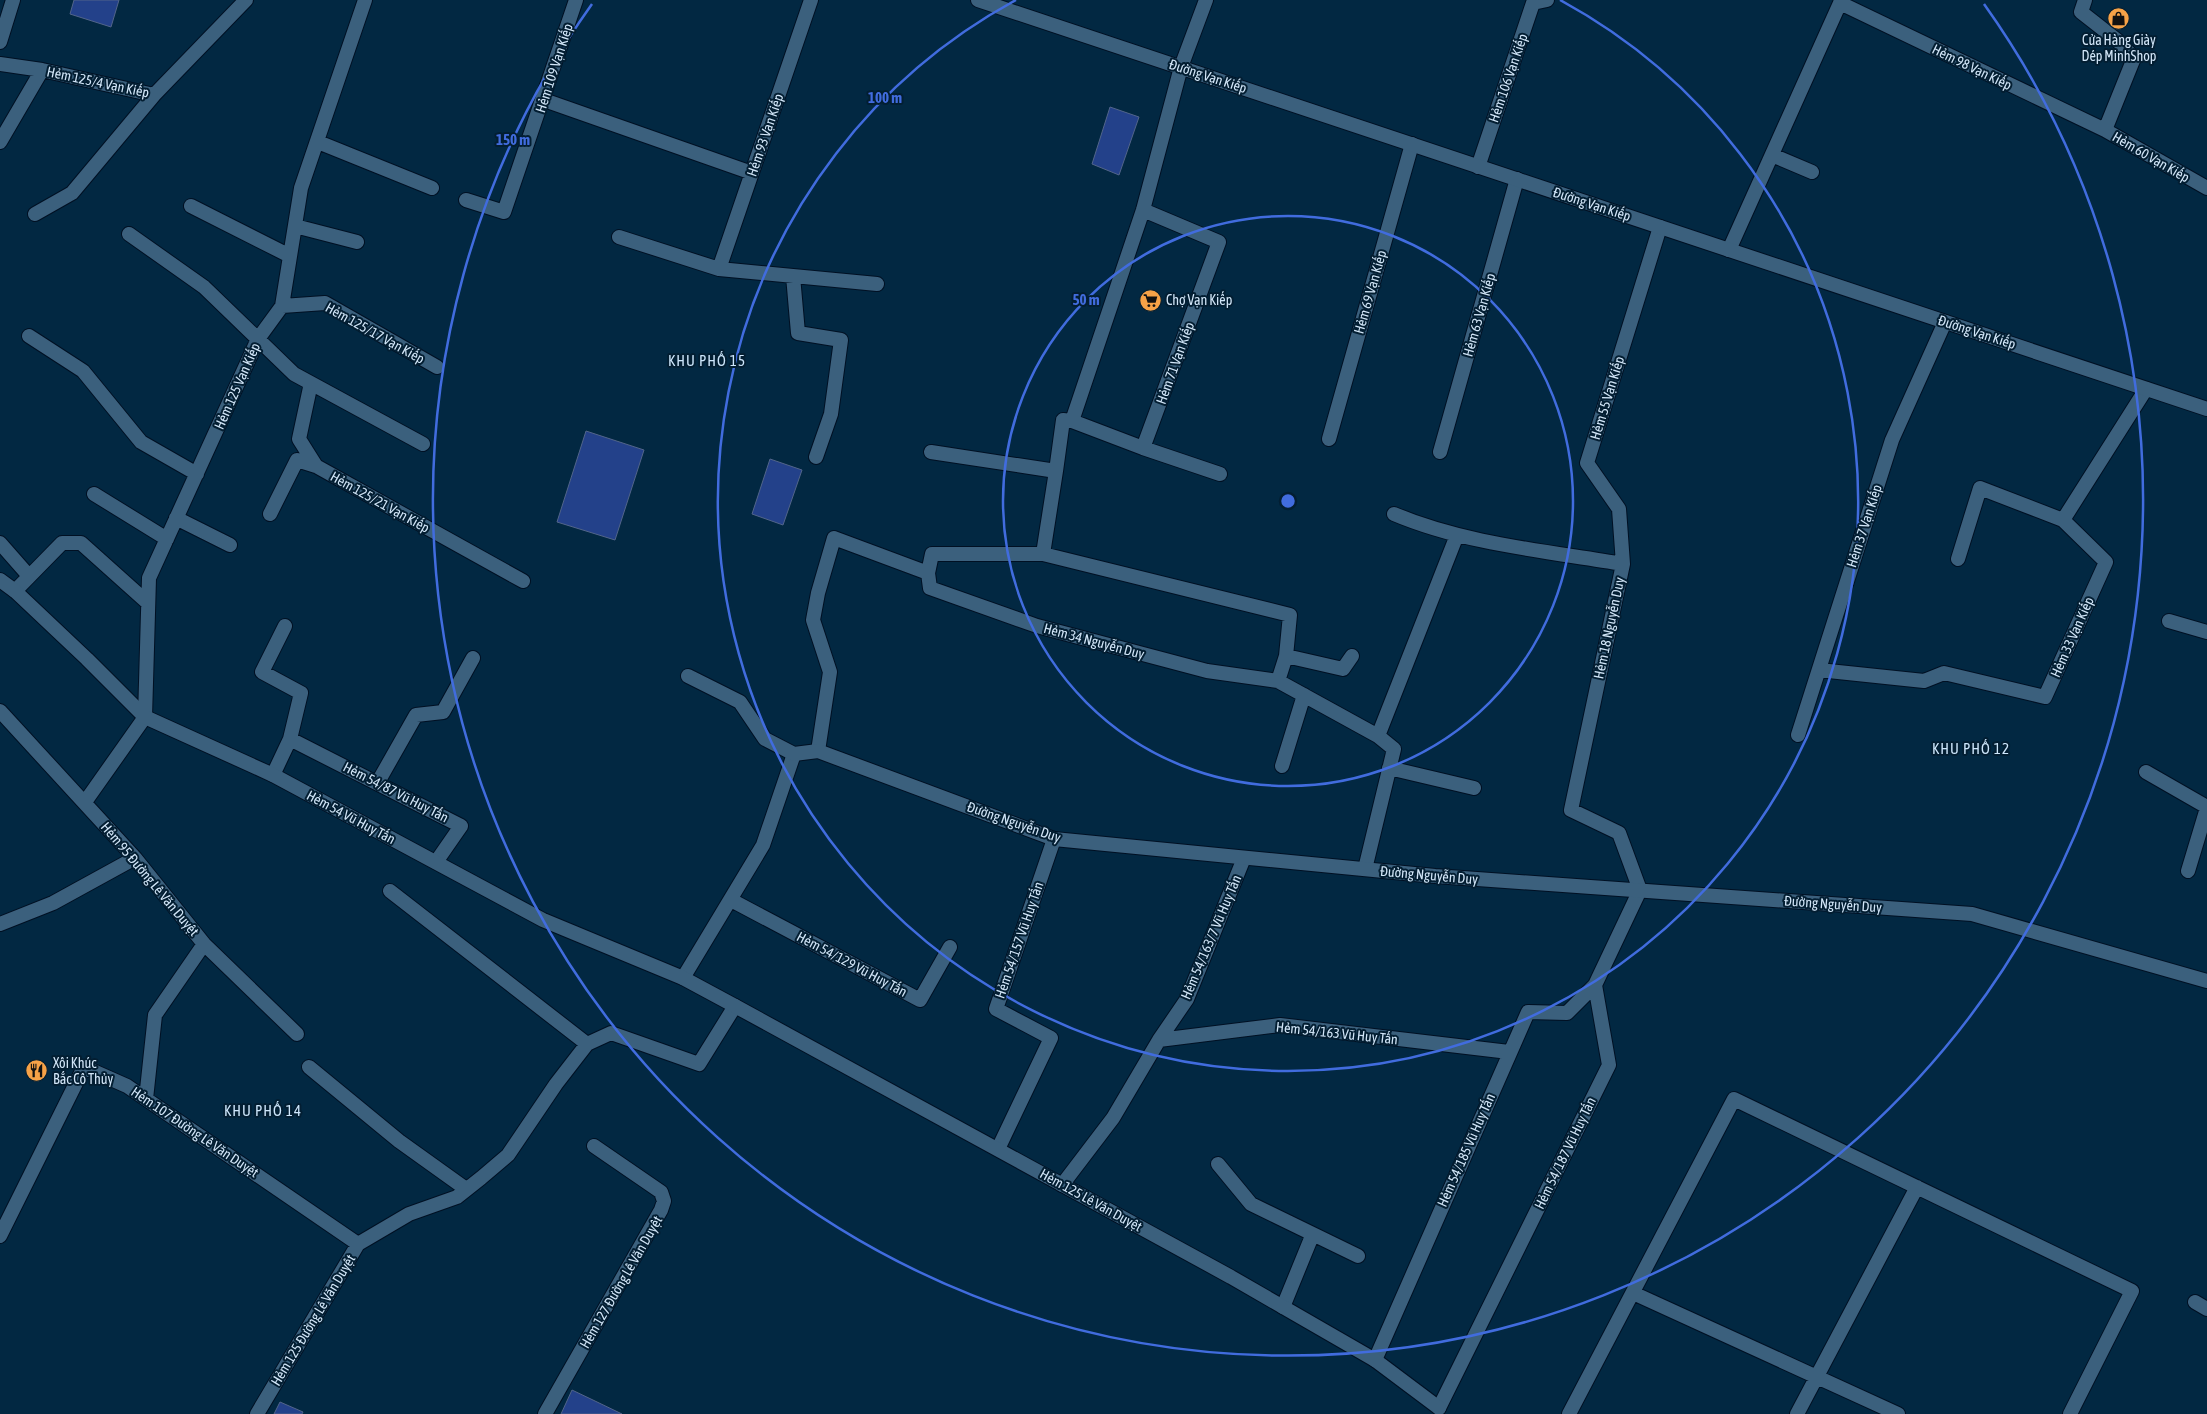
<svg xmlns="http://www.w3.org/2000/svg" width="2207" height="1414" font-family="'Asap Condensed',sans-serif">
  <rect width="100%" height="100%" fill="#022842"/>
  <path fill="#23418a" stroke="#52658a" d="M 74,0 L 119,0 L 111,27 L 70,14 Z
    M 1110,107 L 1139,117 L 1119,175 L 1092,164 Z
    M 586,431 L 644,450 L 615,540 L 557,522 Z
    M 770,459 L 802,470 L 783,525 L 752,514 Z
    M 572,1390 L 595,1401 L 622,1414 L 561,1414 Z
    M 280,1402 L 303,1412 L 302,1414 L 274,1414 Z"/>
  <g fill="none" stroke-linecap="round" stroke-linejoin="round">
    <defs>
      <path id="service" d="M 1841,0 L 1840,3 L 2105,130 L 2207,188
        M 2085,0 L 2081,12 L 2118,41 L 2134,58 L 2105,130
        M 0,42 L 13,0
        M 0,64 L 42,70 L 154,95 L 246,0
        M 544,100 L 752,173
        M 0,142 L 42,70
        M 318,142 L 432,188
        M 1772,155 L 1812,172
        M 1478,167 L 1533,3 L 1547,0
        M 466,200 L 504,212 L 576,0
        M 191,206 L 290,256
        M 1143,210 L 1219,242 L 1143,448 L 1072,421 L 1143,210 L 1181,67 L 1206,0
        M 35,214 L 72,193 L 154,95
        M 295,226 L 357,242
        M 129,234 L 204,287 L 294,374 L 423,444
        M 619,237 L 719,269 L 877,284
        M 1729,250 L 1840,3
        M 719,269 L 811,0
        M 793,276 L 798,333 L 841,340 L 831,414 L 816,457
        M 282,306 L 325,303 L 437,367
        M 29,336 L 83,371 L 141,442 L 197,474
        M 311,383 L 299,439 L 316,466 L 523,581
        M 1329,439 L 1412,144
        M 1143,448 L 1220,474
        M 931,452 L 1056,471 L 1043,554
        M 1440,452 L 1517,179
        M 1056,471 L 1063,420 L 1072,421
        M 94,494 L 167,539
        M 270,514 L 297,460 L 316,466
        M 1394,514 C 1465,544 1546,551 1623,564
        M 176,518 L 230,545
        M 0,543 L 29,576
        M 1958,559 L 1980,488 L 2063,520
        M 928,573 L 932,554 L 1043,554 L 1290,615 L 1286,656 L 1278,681
        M 15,591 L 62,543 L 81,543 L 148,603
        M 2169,621 L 2207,632
        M 285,626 L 262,672 L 301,693 L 290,739
        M 1286,656 L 1343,669 L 1352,656
        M 1819,670 L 1924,681 L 1944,673 L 2045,697 L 2106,562 L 2063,520 L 2146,389
        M 0,711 L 135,858 L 204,944 L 155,1015 L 146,1099
        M 1798,735 L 1892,440 L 1945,322
        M 1378,736 L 1457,535
        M 818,751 L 830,672 L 813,620 L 818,593 L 834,538 L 928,573 L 930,588 L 1037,626 L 1207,671 L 1278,681 L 1378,736 L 1394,749 L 1365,869
        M 1282,766 L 1304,695
        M 1389,768 L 1474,788
        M 2146,772 L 2207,807
        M 273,775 L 290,739 L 461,826 L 436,862
        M 378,782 L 416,715 L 443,712 L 473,658
        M 85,802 L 145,717 L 149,578 L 258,339 L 282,306 L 301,188 L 365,0
        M 2188,871 L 2207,808
        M 390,891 L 587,1044
        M 731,900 L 920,1000 L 950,947
        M 0,924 L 53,903 L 135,858
        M 204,944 L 297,1034
        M 683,978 L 763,845 L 794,754
        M 1159,1040 L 1187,999 L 1244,858
        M 309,1067 L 399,1141 L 466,1189
        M 998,1149 L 1051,1038 L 996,1009 L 1054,839
        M 1218,1164 L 1251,1204 L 1358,1256
        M 1062,1185 L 1113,1118 L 1159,1040 L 1280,1025 L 1509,1052
        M 0,1236 L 84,1067 L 127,1086 L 358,1244
        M 1633,1293 L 1898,1414
        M 2195,1302 L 2207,1309
        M 1283,1307 L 1312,1236
        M 1375,1360 L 1528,1012 L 1567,1013 L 1595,985
        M 1439,1408 L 1609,1065 L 1595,985 L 1640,890 L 1619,833 L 1571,810 L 1623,564 L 1619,509 L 1587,463 L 1660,227
        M 257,1414 L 358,1244 L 409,1214 L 457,1197 L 481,1178 L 508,1155 L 556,1084 L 587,1044 L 611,1033 L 699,1064 L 735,1006
        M 545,1414 L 661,1210 L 664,1201 L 661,1192 L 594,1146
        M 1569,1414 L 1734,1099 L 2132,1291 L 2070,1414
        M 1797,1414 L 1917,1187"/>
      <path id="minor" d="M 0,580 L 15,591 L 87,659 L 145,717 L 273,775 L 543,920 L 683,978 L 735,1006 L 1231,1277 L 1375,1360 L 1439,1408
        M 688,676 L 740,702 L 765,739 L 794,754 L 818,751 L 1054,839 L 1435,876 L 1972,914 L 2207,981"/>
      <path id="tertiary" d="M 978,0 L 2207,409"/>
    </defs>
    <use href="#service" stroke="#001023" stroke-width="16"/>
    <use href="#minor" stroke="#001023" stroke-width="16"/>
    <use href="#tertiary" stroke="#001023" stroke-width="16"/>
    <use href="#service" stroke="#3b607d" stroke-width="14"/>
    <use href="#minor" stroke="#3b607d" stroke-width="14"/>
    <use href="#tertiary" stroke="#3b607d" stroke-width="14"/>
  </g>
  <g fill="none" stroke="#416cde" stroke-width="2.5">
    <circle cx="1288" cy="501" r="285"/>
    <path d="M1560 0A570 570 0 1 1 1016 0"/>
    <path d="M1984 4A855 855 0 1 1 592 4"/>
  </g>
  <defs>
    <symbol id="shop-disc" viewBox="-11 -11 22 22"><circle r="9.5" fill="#f6a247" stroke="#031e32"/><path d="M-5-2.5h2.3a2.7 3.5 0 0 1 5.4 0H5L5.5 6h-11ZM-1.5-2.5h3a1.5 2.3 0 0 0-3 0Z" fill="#111"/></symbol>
    <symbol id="supermarket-disc" viewBox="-11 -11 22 22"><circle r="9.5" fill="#f6a247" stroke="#031e32"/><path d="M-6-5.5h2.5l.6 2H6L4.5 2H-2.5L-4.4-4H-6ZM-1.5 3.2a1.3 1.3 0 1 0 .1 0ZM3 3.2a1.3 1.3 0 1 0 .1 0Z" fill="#111"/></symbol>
    <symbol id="restaurant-disc" viewBox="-11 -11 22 22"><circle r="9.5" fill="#f6a247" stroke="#031e32"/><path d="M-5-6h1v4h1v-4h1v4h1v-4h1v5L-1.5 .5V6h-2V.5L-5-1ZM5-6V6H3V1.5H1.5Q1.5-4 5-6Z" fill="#111"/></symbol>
  </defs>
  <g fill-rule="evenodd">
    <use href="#shop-disc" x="2106" y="6" width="25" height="25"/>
    <use href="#supermarket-disc" x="1138" y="288" width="25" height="25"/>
    <use href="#restaurant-disc" x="24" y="1058" width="25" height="25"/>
  </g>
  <g text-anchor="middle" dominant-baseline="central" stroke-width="4" stroke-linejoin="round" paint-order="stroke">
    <g font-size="14" fill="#d2e6f8" stroke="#031e32" text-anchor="start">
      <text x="2119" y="40" text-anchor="middle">Cửa Hàng Giày<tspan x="2119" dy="16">Dép MinhShop</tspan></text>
      <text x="1166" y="300">Chợ Vạn Kiếp</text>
      <text x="53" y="1063">Xôi Khúc<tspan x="53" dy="16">Bắc Cô Thủy</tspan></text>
    </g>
    <g font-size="14" fill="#d2e6f8" stroke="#031e32">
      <text transform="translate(1972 67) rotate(26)">Hẻm 98 Vạn Kiếp</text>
      <text transform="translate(554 68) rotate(-72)">Hẻm 109 Vạn Kiếp</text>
      <text transform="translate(1208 76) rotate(18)">Đường Vạn Kiếp</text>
      <text transform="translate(1508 78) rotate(-71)">Hẻm 106 Vạn Kiếp</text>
      <text transform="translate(98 82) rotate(12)">Hẻm 125/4 Vạn Kiếp</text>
      <text transform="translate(765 135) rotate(-71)">Hẻm 93 Vạn Kiếp</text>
      <text transform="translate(2151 157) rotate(30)">Hẻm 60 Vạn Kiếp</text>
      <text transform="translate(1592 204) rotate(18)">Đường Vạn Kiếp</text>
      <text transform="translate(1370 292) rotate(-74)">Hẻm 69 Vạn Kiếp</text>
      <text transform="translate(1479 315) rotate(-74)">Hẻm 63 Vạn Kiếp</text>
      <text transform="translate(1977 332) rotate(18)">Đường Vạn Kiếp</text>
      <text transform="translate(375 333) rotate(29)">Hẻm 125/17 Vạn Kiếp</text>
      <text transform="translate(1175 363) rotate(-70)">Hẻm 71 Vạn Kiếp</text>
      <text transform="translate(237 386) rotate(-66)">Hẻm 125 Vạn Kiếp</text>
      <text transform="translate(1607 398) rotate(-73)">Hẻm 55 Vạn Kiếp</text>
      <text transform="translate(380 502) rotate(29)">Hẻm 125/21 Vạn Kiếp</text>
      <text transform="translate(1864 526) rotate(-72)">Hẻm 37 Vạn Kiếp</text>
      <text transform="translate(1609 628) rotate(-78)">Hẻm 18 Nguyễn Duy</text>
      <text transform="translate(2072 637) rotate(-66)">Hẻm 33 Vạn Kiếp</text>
      <text transform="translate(1094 641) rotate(15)">Hẻm 34 Nguyễn Duy</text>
      <text transform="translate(396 792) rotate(27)">Hẻm 54/87 Vũ Huy Tấn</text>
      <text transform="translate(351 817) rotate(28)">Hẻm 54 Vũ Huy Tấn</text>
      <text transform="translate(1014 822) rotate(19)">Đường Nguyễn Duy</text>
      <text transform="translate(1429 875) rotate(5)">Đường Nguyễn Duy</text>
      <text transform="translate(150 879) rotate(50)">Hẻm 95 Đường Lê Văn Duyệt</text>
      <text transform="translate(1833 904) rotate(4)">Đường Nguyễn Duy</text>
      <text transform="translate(1211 937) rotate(-67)">Hẻm 54/163/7 Vũ Huy Tấn</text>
      <text transform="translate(1019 940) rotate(-71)">Hẻm 54/157 Vũ Huy Tấn</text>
      <text transform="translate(852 964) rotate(28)">Hẻm 54/129 Vũ Huy Tấn</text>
      <text transform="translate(1337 1033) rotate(6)">Hẻm 54/163 Vũ Huy Tấn</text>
      <text transform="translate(195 1132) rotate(34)">Hẻm 107 Đường Lê Văn Duyệt</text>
      <text transform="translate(1466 1150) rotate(-66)">Hẻm 54/185 Vũ Huy Tấn</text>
      <text transform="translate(1565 1153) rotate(-64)">Hẻm 54/187 Vũ Huy Tấn</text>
      <text transform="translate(1091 1200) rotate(29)">Hẻm 125 Lê Văn Duyệt</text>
      <text transform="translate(621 1282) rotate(-60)">Hẻm 127 Đường Lê Văn Duyệt</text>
      <text transform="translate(313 1320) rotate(-59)">Hẻm 125 Đường Lê Văn Duyệt</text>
    </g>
    <g font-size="15" letter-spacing="1" fill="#cee7fc" stroke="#031e32">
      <text x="707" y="360">KHU PHỐ 15</text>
      <text x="1971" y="748">KHU PHỐ 12</text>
      <text x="263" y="1110">KHU PHỐ 14</text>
    </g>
  </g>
  <circle cx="1288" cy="501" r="8" fill="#416cde" stroke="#031e32" stroke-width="2.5"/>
  <g font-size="15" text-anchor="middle" font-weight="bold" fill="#416cde" stroke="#031e32" stroke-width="4" stroke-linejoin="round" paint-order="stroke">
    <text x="885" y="103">100 m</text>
    <text x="513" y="145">150 m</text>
    <text x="1086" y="305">50 m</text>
  </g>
</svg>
